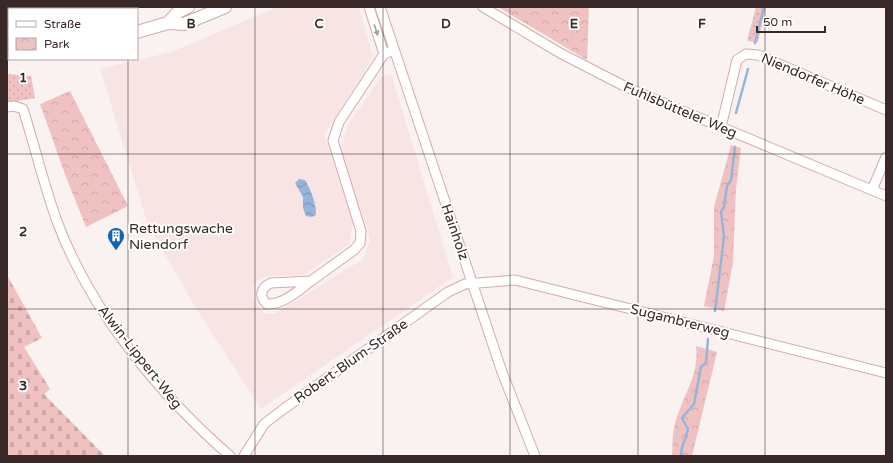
<svg xmlns="http://www.w3.org/2000/svg" width="893" height="463" font-family="'Varela Round',sans-serif">
  <defs>
    <pattern id="grass-dots" width="8" height="8" patternUnits="userSpaceOnUse"><rect width="8" height="8" fill="#efc2c1"/><path d="M2 2h.1M6 6h.1" fill="none" stroke="#cea7a6" stroke-width="1.8" stroke-linecap="round"/></pattern>
    <pattern id="cemetery-stones" width="16" height="16" patternUnits="userSpaceOnUse"><rect width="16" height="16" fill="#efc2c1"/><path d="M2 7V4a2 2 0 0 1 4 0v3zM10 15v-3a2 2 0 0 1 4 0v3z" fill="#cea7a6"/></pattern>
    <pattern id="park-crowns" width="20" height="18" patternUnits="userSpaceOnUse"><rect width="20" height="18" fill="#efc2c1"/><path d="M2 6a3 3 0 1 1 6 0M12 15a3 3 0 1 1 6 0" fill="none" stroke="#cea7a6"/></pattern>
    <pattern id="water-waves" width="16" height="10" patternUnits="userSpaceOnUse"><rect width="16" height="10" fill="#96b5da"/><path d="M0 5q4-4 8 0t8 0" fill="none" stroke="#7b93b1"/></pattern>
  </defs>
  <rect width="100%" height="100%" fill="#faf1f1"/>
  <path fill="#f9e4e4" d="M 17,7 L 134,7 L 129,9 L 18,9 Z
    M 278,7 L 359,7 L 373,57 L 324,135 L 353,224 L 349,245 L 303,275 L 268,276 L 257,281 L 253,289 L 254,300 L 261,310 L 267,314 L 276,313 L 363,259 L 370,241 L 368,231 L 340,150 L 348,125 L 381,77 L 391,74 L 453,277 L 261,409 L 197,310 L 148,225 L 100,69 L 171,52 Z"/>
  <path fill="url(#grass-dots)" d="M 756,7 L 766,7 L 758,42 L 747,41 Z
    M 7,74 L 31,76 L 35,98 L 7,103 Z"/>
  <path fill="url(#cemetery-stones)" d="M 7,275 L 42,338 L 24,347 L 50,389 L 44,394 L 105,456 L 7,456 Z"/>
  <path fill="url(#park-crowns)" d="M 498,7 L 589,7 L 587,60 Z
    M 70,91 L 128,206 L 86,227 L 66,177 L 40,104 Z
    M 731,145 L 741,148 L 736,189 L 733,262 L 724,311 L 704,306 L 714,256 L 714,207 Z
    M 696,346 L 717,352 L 692,456 L 672,456 C 673,447 672,436 674,428 C 680,399 700,377 696,346 Z"/>
  <path fill="url(#water-waves)" d="M 299,179 L 305,180 C 310,187 317,206 316,215 L 312,217 L 306,216 L 303,208 L 303,197 L 295,183 Z"/>
  <g fill="none" stroke-linecap="round" stroke-linejoin="round">
    <path stroke="#96b5da" stroke-width="2.5" d="M 755,43 L 764,7
      M 736,113 L 748,69
      M 715,311 L 724,237 L 721,212 L 724,207 L 727,186 L 731,180 L 735,147
      M 681,456 C 681,445 686,439 688,429 L 682,418 L 694,404 L 701,367 L 706,363 L 708,339"/>
    <defs>
      <path id="minor" d="M 369,7 L 384,54
        M 380,7 L 502,372 L 535,456
        M 483,7 L 560,53 L 628,88 L 886,196
        M 7,107 L 14,106 L 23,109 C 35,147 44,186 58,224 C 92,313 159,394 230,456
        M 721,127 L 737,60 L 746,54 L 758,55 L 886,110
        M 872,190 L 886,157
        M 311,281 L 354,250 L 360,243 L 361,231 L 333,141 L 339,122 L 384,54 L 394,50
        M 311,281 C 299,290 283,305 267,304 C 259,297 260,288 271,283 Z
        M 244,456 L 264,424 L 285,408 L 448,292 L 465,284 L 515,280 L 886,373"/>
      <path id="major" d="M 168,23 L 178,12 L 188,7
        M 137,32 L 168,23 L 184,24 L 225,7
        M 7,52 L 9,52"/>
    </defs>
    <use href="#minor" stroke="#d4acab" stroke-width="11"/>
    <use href="#major" stroke="#d4acab" stroke-width="14"/>
    <use href="#minor" stroke="#fff" stroke-width="9"/>
    <use href="#major" stroke="#fff" stroke-width="12"/>
  </g>
  <defs><path id="oneway-solid" d="M-6-.8H1V-3.2L6.5 0L1 3.2V.8H-6Z"/></defs>
  <use fill="#a59e9e" href="#oneway-solid" transform="translate(376 30) rotate(72)"/>
  <path fill="none" stroke="#382828" stroke-width="1" stroke-opacity="0.55" d="M 128,7 L 128,9M 255,7 L 255,456M 383,7 L 383,456M 510,7 L 510,456M 638,7 L 638,456M 765,7 L 765,456M 128,59 L 128,456M 7,154 L 886,154M 7,309 L 886,309"/>
  <defs>
    <symbol id="building-pin" viewBox="-11 -11 22 30"><path d="M0 17L-7.5 6A9.5 9.5 0 1 1 7.5 6Z" fill="#1564b3" stroke="#fff"/><path d="M-4-6H4V6H1V3H-1V6H-4ZM-2.5-4.3h1.7v1.8h-1.7ZM.8-4.3h1.7v1.8H.8ZM-2.5-1h1.7V.8h-1.7ZM.8-1h1.7V.8H.8Z" fill="#fff"/></symbol>
  </defs>
  <g fill-rule="evenodd">
    <use href="#building-pin" x="106" y="226" width="20" height="27"/>
  </g>
  <g text-anchor="middle" dominant-baseline="central" stroke-width="4" stroke-linejoin="round" paint-order="stroke">
    <g font-size="14" fill="#382828" stroke="#fff">
      <text transform="translate(813 79) rotate(23)">Niendorfer Höhe</text>
      <text transform="translate(680 110) rotate(23)">Fuhlsbütteler Weg</text>
      <text transform="translate(455 232) rotate(71)">Hainholz</text>
      <text transform="translate(680 321) rotate(14)">Sugambrerweg</text>
      <text transform="translate(140 357) rotate(52)">Alwin-Lippert-Weg</text>
      <text transform="translate(351 361) rotate(-35)">Robert-Blum-Straße</text>
    </g>
    <g font-size="14" fill="#382828" stroke="#fff" text-anchor="start">
      <text x="129" y="228">Rettungswache<tspan x="129" dy="16">Niendorf</tspan></text>
    </g>
  </g>
  <g font-size="13" text-anchor="middle" font-weight="bold" fill="#382828" stroke="#fff" stroke-width="4" stroke-linejoin="round" paint-order="stroke">
    <text x="191" y="28">B</text>
    <text x="319" y="28">C</text>
    <text x="446" y="28">D</text>
    <text x="574" y="28">E</text>
    <text x="702" y="28">F</text>
    <text x="23" y="82">1</text>
    <text x="23" y="236">2</text>
    <text x="23" y="390">3</text>
  </g>
  <rect width="893" height="463" fill="none" stroke="#382828" stroke-width="16"/>
  <rect x="8" y="8" width="130" height="52" fill="#ffffff" stroke="#afa9a9"/>
  <rect x="16" y="21" width="20" height="6" fill="#ffffff" stroke="#afa9a9"/>
  <text x="44" y="28" font-size="12" fill="#382828">Straße</text>
  <rect x="16" y="38" width="20" height="12" fill="url(#park-crowns)" stroke="#afa9a9"/>
  <text x="44" y="48" font-size="12" fill="#382828">Park</text>
  <path d="M757 26v6h68v-6" fill="none" stroke="#382828" stroke-width="2"/>
  <text x="763" y="26" font-size="12" fill="#382828" stroke="#ffffff" stroke-width="3" paint-order="stroke">50 m</text>
</svg>
